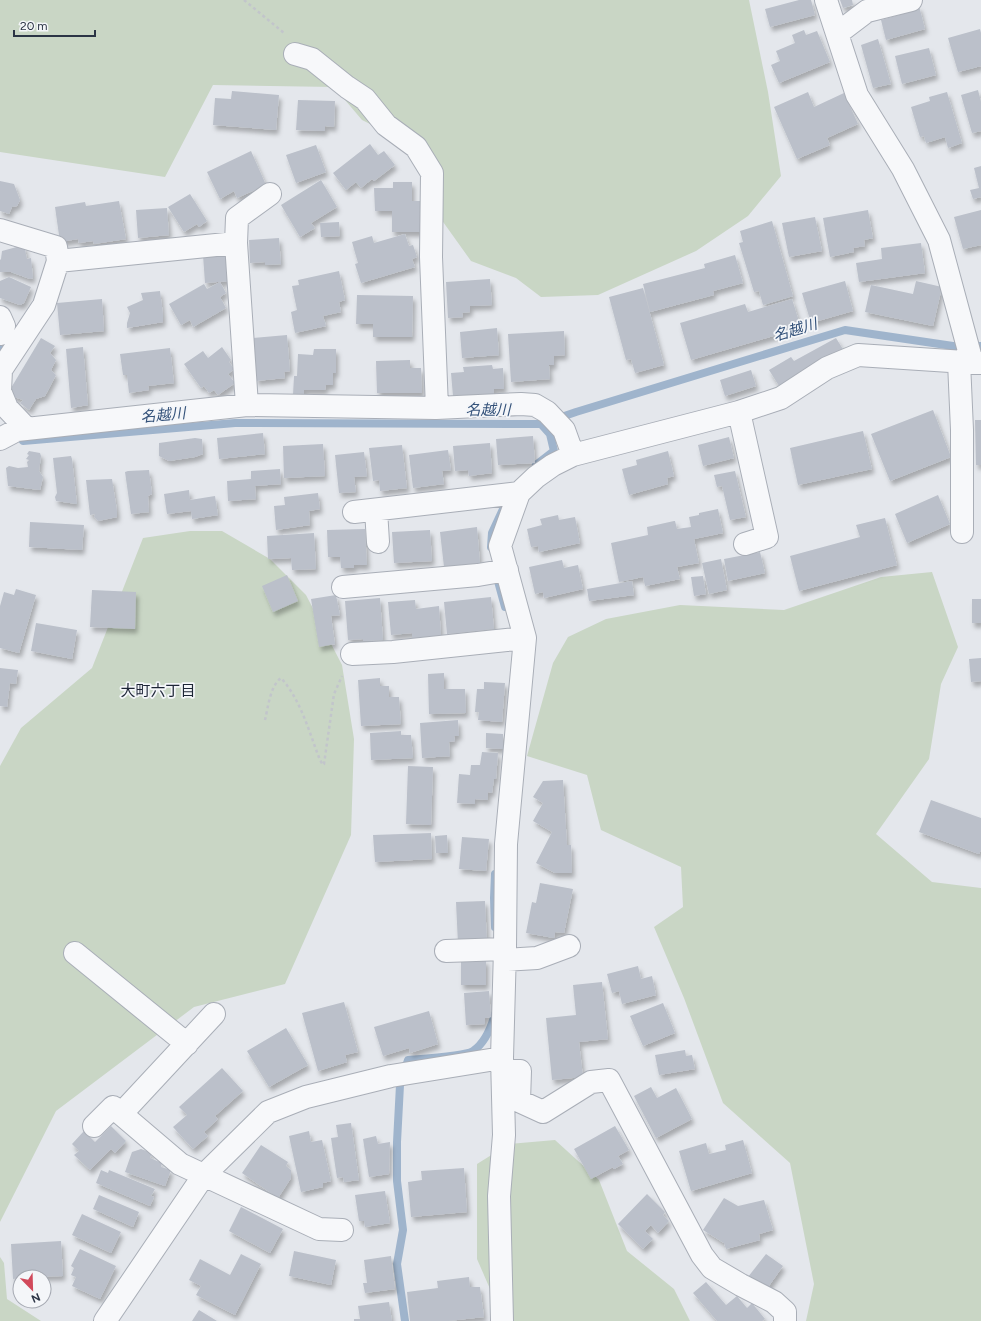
<svg xmlns="http://www.w3.org/2000/svg" width="981" height="1321" font-family="Figtree,'Noto Sans JP',sans-serif">
  <defs>
    <filter id="shadow"><feDropShadow dx="2.5" dy="4.5" stdDeviation="2" flood-color="#0004"/></filter>
  </defs>
  <rect width="100%" height="100%" fill="#e4e7ec"/>
  <path fill="#c9d6c5" d="M 0,0 L 749,0 L 768,92 L 781,176 L 748,216 L 696,251 L 598,295 L 541,297 L 516,278 L 471,261 L 436,212 L 429,162 L 386,132 L 362,120 L 334,87 L 213,85 L 165,177 L 0,152 Z
    M 190,531 L 222,531 L 270,559 L 306,595 L 342,665 L 354,739 L 351,835 L 285,984 L 194,1007 L 56,1111 L 0,1222 L 0,766 L 21,728 L 92,668 L 143,538 Z
    M 932,572 L 958,647 L 941,684 L 929,759 L 876,834 L 932,882 L 981,888 L 981,1321 L 806,1321 L 814,1284 L 790,1163 L 723,1103 L 684,998 L 654,927 L 683,907 L 681,867 L 601,830 L 587,775 L 527,756 L 553,663 L 568,637 L 606,619 L 680,605 L 784,610 L 881,577 Z
    M 555,1140 L 599,1180 L 627,1251 L 674,1289 L 690,1321 L 504,1321 L 477,1259 L 477,1164 L 509,1144 Z
    M 0,1257 L 4,1263 L 7,1299 L 41,1321 L 0,1321 Z"/>
  <g fill="none" stroke-linecap="round" stroke-linejoin="round">
    <path stroke="#9fb4cc" stroke-width="8" d="M 0,350 L 7,335
      M 17,432 L 23,441 L 235,423 L 541,424 L 576,412 L 845,330 L 953,346 L 981,346
      M 536,465 L 554,451 L 550,434 L 541,424
      M 491,547 L 492,533 L 504,507
      M 496,574 L 505,607
      M 495,927 L 494,898 L 495,874
      M 405,1321 L 397,1264 L 403,1230 L 397,1181 L 397,1142 L 400,1085 L 408,1060 C 419,1059 466,1056 473,1051 C 485,1043 491,1028 495,1014"/>
  </g>
  <path fill="#bbc0ca" filter="url(#shadow)" d="M 799,0 L 811,0 L 815,15 L 770,27 L 765,9 Z
    M 840,0 L 852,0 L 853,5 L 843,8 Z
    M 919,6 L 925,29 L 886,40 L 881,20 L 910,12 L 909,9 Z
    M 980,29 L 981,33 L 981,66 L 958,72 L 948,38 Z
    M 804,30 L 806,35 L 817,31 L 830,62 L 779,83 L 771,65 L 780,61 L 776,51 L 795,43 L 792,35 Z
    M 878,39 L 891,84 L 873,88 L 861,45 Z
    M 929,48 L 936,75 L 902,84 L 895,56 Z
    M 978,90 L 981,102 L 981,131 L 972,133 L 961,95 Z
    M 232,91 L 279,95 L 276,130 L 213,125 L 215,98 L 231,99 Z
    M 808,92 L 814,107 L 844,93 L 858,124 L 827,138 L 830,145 L 797,159 L 774,107 Z
    M 947,92 L 962,143 L 948,148 L 945,137 L 926,143 L 924,136 L 920,137 L 911,107 L 930,101 L 929,97 Z
    M 298,100 L 335,101 L 334,127 L 325,126 L 325,131 L 296,130 Z
    M 370,144 L 378,155 L 384,151 L 395,165 L 374,181 L 372,179 L 361,188 L 356,182 L 346,190 L 333,173 Z
    M 316,145 L 326,172 L 296,183 L 286,155 Z
    M 251,151 L 266,185 L 237,198 L 234,191 L 220,199 L 207,172 Z
    M 981,166 L 981,197 L 973,199 L 970,190 L 979,188 L 974,168 Z
    M 321,180 L 337,207 L 311,223 L 315,228 L 300,237 L 281,205 Z
    M 0,181 L 14,184 L 20,200 L 17,206 L 12,207 L 9,214 L 0,211 Z
    M 393,182 L 412,182 L 412,201 L 420,201 L 421,232 L 392,232 L 392,211 L 375,211 L 374,188 L 393,188 Z
    M 190,194 L 207,221 L 199,227 L 197,224 L 184,232 L 168,207 Z
    M 119,201 L 126,239 L 94,244 L 93,241 L 79,243 L 78,239 L 60,242 L 55,207 L 85,202 L 86,206 Z
    M 167,208 L 169,235 L 138,238 L 136,210 Z
    M 868,210 L 873,238 L 864,240 L 865,246 L 853,248 L 854,252 L 830,257 L 823,218 Z
    M 981,210 L 981,245 L 963,249 L 954,217 Z
    M 815,217 L 822,251 L 789,257 L 782,223 Z
    M 772,221 L 793,296 L 763,305 L 759,291 L 754,292 L 739,243 L 743,242 L 740,231 Z
    M 339,222 L 340,236 L 321,237 L 320,223 Z
    M 405,234 L 409,246 L 413,245 L 417,257 L 412,259 L 415,267 L 361,283 L 355,264 L 358,263 L 352,242 L 372,236 L 374,243 Z
    M 279,238 L 281,264 L 265,265 L 265,262 L 250,263 L 249,240 Z
    M 921,243 L 925,273 L 859,282 L 856,263 L 882,259 L 881,248 Z
    M 24,245 L 27,259 L 31,258 L 33,278 L 30,279 L 11,272 L 0,272 L 0,260 L 1,259 L 2,251 Z
    M 227,253 L 229,281 L 205,283 L 203,255 Z
    M 735,255 L 743,283 L 713,291 L 714,295 L 650,312 L 643,284 L 705,268 L 704,264 Z
    M 339,271 L 345,300 L 339,302 L 341,312 L 323,316 L 326,326 L 295,333 L 291,312 L 297,310 L 292,286 L 299,285 L 298,280 Z
    M 9,277 L 31,287 L 24,303 L 20,305 L 0,298 L 0,281 Z
    M 490,279 L 492,305 L 470,306 L 470,312 L 462,313 L 463,317 L 448,318 L 446,282 Z
    M 845,281 L 853,311 L 811,323 L 802,293 Z
    M 916,281 L 942,287 L 933,326 L 865,312 L 871,285 L 913,294 Z
    M 220,282 L 226,293 L 220,297 L 226,308 L 193,327 L 190,320 L 181,325 L 169,304 L 204,284 L 207,289 Z
    M 643,288 L 664,365 L 635,373 L 631,359 L 626,360 L 609,297 Z
    M 160,291 L 163,315 L 163,322 L 127,328 L 127,323 L 130,313 L 127,307 L 143,300 L 141,293 Z
    M 357,295 L 413,296 L 412,337 L 373,337 L 373,324 L 356,324 Z
    M 102,299 L 104,331 L 60,335 L 57,303 Z
    M 792,299 L 801,328 L 691,360 L 680,323 L 745,304 L 748,312 Z
    M 497,328 L 499,355 L 462,358 L 460,332 Z
    M 564,331 L 565,355 L 554,356 L 554,365 L 549,365 L 550,379 L 511,382 L 508,334 Z
    M 287,335 L 290,371 L 284,372 L 285,378 L 256,381 L 253,338 Z
    M 41,338 L 55,346 L 50,353 L 56,360 L 51,370 L 56,375 L 45,396 L 36,399 L 29,410 L 20,403 L 23,400 L 14,397 L 8,393 Z
    M 836,338 L 844,351 L 781,389 L 769,370 L 791,357 L 794,361 Z
    M 83,347 L 88,405 L 71,408 L 66,349 Z
    M 222,347 L 231,360 L 229,362 L 234,369 L 228,374 L 235,383 L 218,395 L 214,390 L 209,393 L 204,386 L 201,388 L 184,364 L 203,351 L 208,358 Z
    M 170,348 L 174,383 L 148,386 L 149,390 L 129,393 L 127,375 L 123,375 L 120,354 Z
    M 314,349 L 336,349 L 336,373 L 333,373 L 333,385 L 326,385 L 325,390 L 304,390 L 304,396 L 293,395 L 294,376 L 297,376 L 298,354 L 313,355 Z
    M 410,360 L 410,368 L 421,368 L 422,393 L 377,393 L 376,361 Z
    M 492,365 L 493,369 L 503,368 L 504,389 L 494,389 L 494,394 L 453,396 L 451,373 L 464,372 L 463,367 Z
    M 751,370 L 756,386 L 725,396 L 720,380 Z
    M 933,410 L 951,457 L 890,481 L 871,434 Z
    M 975,420 L 981,420 L 981,465 L 976,465 Z
    M 863,431 L 872,469 L 798,485 L 790,448 Z
    M 263,433 L 265,454 L 219,459 L 217,438 Z
    M 533,436 L 535,463 L 498,465 L 496,439 Z
    M 729,437 L 734,458 L 703,466 L 698,445 Z
    M 195,438 L 202,439 L 203,454 L 195,457 L 169,461 L 159,456 L 159,443 Z
    M 490,443 L 492,473 L 469,476 L 468,470 L 455,471 L 453,446 Z
    M 323,444 L 325,476 L 284,478 L 283,446 Z
    M 402,445 L 407,488 L 380,491 L 379,480 L 373,481 L 369,448 Z
    M 448,450 L 451,470 L 442,471 L 444,484 L 413,488 L 409,455 Z
    M 29,451 L 40,453 L 41,456 L 39,471 L 43,477 L 40,490 L 8,486 L 6,468 L 9,466 L 18,468 L 28,467 L 27,462 L 29,460 L 26,459 L 29,455 L 27,454 Z
    M 668,451 L 674,476 L 667,478 L 668,484 L 629,495 L 622,469 L 637,465 L 636,460 Z
    M 364,452 L 367,476 L 354,477 L 356,492 L 339,493 L 335,455 Z
    M 71,456 L 72,459 L 77,504 L 56,501 L 55,497 L 57,493 L 53,458 Z
    M 280,469 L 281,484 L 255,486 L 256,499 L 228,501 L 227,481 L 251,479 L 251,471 Z
    M 149,470 L 152,494 L 148,496 L 149,512 L 131,514 L 125,472 L 128,471 Z
    M 735,471 L 746,517 L 730,520 L 722,486 L 717,487 L 714,475 Z
    M 112,479 L 117,511 L 117,517 L 98,521 L 94,517 L 95,514 L 90,515 L 86,480 Z
    M 189,490 L 190,500 L 215,496 L 218,515 L 192,519 L 191,511 L 167,514 L 164,494 Z
    M 318,493 L 320,509 L 309,511 L 310,525 L 276,530 L 274,506 L 285,505 L 284,497 Z
    M 938,495 L 950,524 L 907,543 L 895,514 Z
    M 718,509 L 723,533 L 694,539 L 699,563 L 677,567 L 680,579 L 645,586 L 643,577 L 619,582 L 611,543 L 648,535 L 647,527 L 674,521 L 675,521 L 677,529 L 691,527 L 689,517 L 699,515 L 699,513 Z
    M 558,515 L 559,520 L 575,517 L 580,543 L 539,552 L 538,546 L 531,547 L 527,529 L 542,525 L 540,519 Z
    M 885,518 L 897,565 L 799,591 L 790,556 L 860,537 L 856,525 Z
    M 30,522 L 84,525 L 82,550 L 29,547 Z
    M 477,527 L 480,563 L 444,567 L 440,532 Z
    M 365,529 L 367,565 L 354,565 L 354,568 L 341,568 L 340,557 L 328,557 L 327,530 Z
    M 430,530 L 432,561 L 394,563 L 392,532 Z
    M 314,533 L 316,569 L 292,570 L 291,558 L 268,559 L 267,536 Z
    M 760,552 L 765,573 L 728,581 L 724,559 Z
    M 721,559 L 727,590 L 709,594 L 702,563 Z
    M 562,560 L 564,568 L 578,565 L 583,589 L 544,598 L 543,592 L 535,594 L 529,567 Z
    M 287,575 L 298,601 L 273,612 L 262,586 Z
    M 703,576 L 706,594 L 694,596 L 691,577 Z
    M 632,581 L 634,595 L 589,601 L 587,589 Z
    M 16,589 L 36,595 L 19,653 L 0,648 L 0,606 L 4,592 L 14,595 Z
    M 92,590 L 136,592 L 135,629 L 90,627 Z
    M 336,595 L 340,615 L 331,616 L 335,644 L 319,647 L 311,599 Z
    M 491,597 L 494,629 L 447,634 L 444,602 Z
    M 380,598 L 383,640 L 363,641 L 363,639 L 348,640 L 345,601 Z
    M 972,599 L 981,599 L 981,623 L 972,623 Z
    M 415,600 L 416,609 L 439,606 L 441,635 L 412,638 L 412,633 L 391,635 L 388,602 Z
    M 36,623 L 77,630 L 72,659 L 31,651 Z
    M 981,658 L 981,681 L 971,682 L 969,659 Z
    M 0,668 L 18,670 L 16,684 L 10,683 L 7,707 L 0,706 Z
    M 444,673 L 444,689 L 465,689 L 466,713 L 429,714 L 428,674 Z
    M 380,678 L 380,686 L 389,686 L 389,697 L 399,697 L 401,724 L 361,726 L 358,680 Z
    M 484,682 L 505,683 L 502,722 L 478,720 L 479,712 L 475,712 L 477,689 L 484,689 Z
    M 458,720 L 459,736 L 454,736 L 455,741 L 449,742 L 450,756 L 422,758 L 420,723 Z
    M 401,731 L 401,735 L 411,735 L 413,758 L 371,760 L 370,733 Z
    M 486,733 L 503,734 L 503,749 L 486,748 Z
    M 482,752 L 498,753 L 496,779 L 494,779 L 492,793 L 488,792 L 488,800 L 475,799 L 475,804 L 457,803 L 459,774 L 470,775 L 471,765 L 480,765 Z
    M 408,766 L 433,767 L 431,825 L 406,824 Z
    M 563,780 L 567,845 L 571,845 L 572,873 L 555,873 L 536,863 L 552,832 L 533,821 L 543,803 L 533,797 L 543,781 Z
    M 931,800 L 981,818 L 981,850 L 979,854 L 919,832 Z
    M 431,833 L 432,859 L 375,862 L 373,835 Z
    M 447,835 L 448,853 L 436,853 L 435,836 Z
    M 462,837 L 489,839 L 486,871 L 459,869 Z
    M 540,883 L 573,889 L 564,933 L 555,932 L 554,938 L 526,933 L 532,902 L 536,903 Z
    M 485,901 L 487,943 L 458,944 L 456,902 Z
    M 486,960 L 486,985 L 461,985 L 461,961 Z
    M 638,966 L 641,979 L 652,976 L 656,995 L 622,1004 L 619,991 L 612,993 L 607,974 Z
    M 602,982 L 608,1039 L 579,1042 L 583,1077 L 552,1080 L 546,1018 L 576,1015 L 573,985 Z
    M 489,991 L 491,1017 L 485,1018 L 485,1024 L 466,1025 L 464,993 Z
    M 344,1002 L 358,1052 L 345,1055 L 347,1062 L 318,1071 L 302,1013 Z
    M 663,1003 L 675,1033 L 643,1046 L 630,1016 Z
    M 429,1011 L 438,1044 L 410,1053 L 409,1048 L 383,1056 L 374,1027 Z
    M 286,1028 L 308,1065 L 269,1087 L 247,1051 Z
    M 685,1050 L 686,1056 L 692,1055 L 695,1069 L 659,1075 L 655,1055 Z
    M 222,1068 L 243,1091 L 215,1116 L 218,1119 L 204,1132 L 208,1136 L 193,1149 L 173,1127 L 187,1115 L 179,1107 Z
    M 651,1087 L 657,1098 L 676,1088 L 692,1119 L 656,1138 L 634,1096 Z
    M 351,1123 L 359,1180 L 344,1182 L 343,1177 L 337,1178 L 331,1138 L 338,1137 L 336,1125 Z
    M 111,1126 L 126,1141 L 115,1153 L 111,1149 L 90,1170 L 74,1155 L 79,1151 L 72,1144 L 84,1131 L 95,1142 Z
    M 615,1126 L 629,1150 L 618,1156 L 623,1164 L 614,1169 L 613,1167 L 591,1179 L 574,1149 Z
    M 309,1131 L 311,1142 L 322,1140 L 331,1181 L 323,1183 L 323,1187 L 301,1192 L 289,1136 Z
    M 376,1136 L 378,1144 L 390,1142 L 389,1174 L 369,1177 L 363,1139 Z
    M 743,1140 L 752,1173 L 691,1191 L 679,1151 L 706,1143 L 709,1154 L 726,1150 L 725,1145 Z
    M 261,1145 L 288,1162 L 286,1166 L 291,1170 L 291,1178 L 278,1198 L 242,1173 Z
    M 141,1149 L 152,1153 L 150,1158 L 162,1163 L 161,1167 L 171,1170 L 165,1186 L 125,1172 L 132,1152 Z
    M 464,1168 L 467,1212 L 411,1217 L 408,1182 L 422,1180 L 421,1171 Z
    M 101,1170 L 108,1173 L 109,1170 L 155,1189 L 151,1196 L 154,1197 L 150,1206 L 96,1183 Z
    M 385,1191 L 390,1223 L 365,1227 L 364,1221 L 359,1221 L 355,1195 Z
    M 647,1194 L 665,1212 L 663,1215 L 669,1221 L 658,1233 L 651,1225 L 645,1231 L 653,1239 L 643,1249 L 618,1224 Z
    M 99,1195 L 139,1212 L 133,1227 L 93,1209 Z
    M 724,1198 L 738,1206 L 764,1200 L 773,1230 L 759,1234 L 760,1240 L 726,1249 L 724,1243 L 703,1230 Z
    M 241,1207 L 283,1229 L 270,1253 L 229,1231 Z
    M 82,1214 L 121,1232 L 111,1253 L 72,1235 Z
    M 61,1241 L 63,1276 L 20,1277 L 20,1278 L 13,1279 L 11,1244 Z
    M 80,1249 L 116,1266 L 100,1299 L 72,1286 L 76,1277 L 71,1275 L 74,1268 L 71,1266 Z
    M 294,1251 L 336,1260 L 331,1285 L 289,1276 Z
    M 241,1254 L 261,1264 L 235,1315 L 196,1295 L 201,1286 L 189,1280 L 200,1259 L 230,1275 Z
    M 766,1254 L 783,1266 L 766,1290 L 748,1277 Z
    M 391,1256 L 395,1289 L 365,1293 L 363,1283 L 367,1283 L 364,1260 Z
    M 469,1277 L 470,1287 L 480,1287 L 484,1317 L 448,1321 L 410,1321 L 407,1292 L 438,1288 L 437,1281 Z
    M 706,1282 L 726,1305 L 737,1296 L 747,1308 L 752,1303 L 765,1319 L 762,1321 L 717,1321 L 693,1293 Z
    M 389,1302 L 392,1321 L 354,1321 L 354,1319 L 360,1319 L 358,1306 Z
    M 199,1310 L 217,1321 L 192,1321 Z"/>
  <g fill="none" stroke-linecap="round" stroke-linejoin="round">
    <defs>
      <path id="minor" d="M 826,0 L 857,95 L 903,169 L 939,240 L 972,362
        M 838,33 L 867,11 L 911,0
        M 295,54 L 312,59 L 347,87 L 365,99 L 386,125 L 416,147 L 432,173 L 431,257 L 437,408
        M 0,230 L 56,247 L 58,261 L 44,305 L 1,370 L 0,391 L 7,408 L 27,429
        M 236,243 L 237,218 L 270,194
        M 58,261 L 236,243 L 247,405
        M 0,317 L 4,326 L 0,334
        M 959,362 L 962,430 L 962,532
        M 739,412 L 767,537 L 745,544
        M 0,439 L 17,430 L 247,405 L 436,408 L 521,404 L 535,405 L 547,412 L 564,430 L 573,455
        M 376,510 L 378,542
        M 354,512 L 519,493
        M 343,587 L 478,575 L 507,570
        M 352,654 L 393,652 L 525,638
        M 446,951 L 505,949
        M 75,953 L 187,1044
        M 505,960 L 537,958 L 569,946
        M 502,1070 L 520,1071 L 519,1101 L 543,1112 L 591,1082 L 609,1080 L 702,1255 L 712,1268 L 741,1285 L 774,1302 L 785,1312 L 785,1321
        M 121,1114 L 214,1014
        M 94,1126 L 113,1107 L 180,1164 L 319,1229 L 342,1230
        M 105,1321 L 204,1175 L 268,1112 L 306,1097 L 391,1076 L 502,1058
        M 502,1321 L 499,1196 L 504,1135 L 502,1058 L 505,949 L 506,844 L 525,638 L 500,546 L 519,493 L 536,477 L 553,465 L 573,455 L 739,412 L 781,398 L 827,368 L 858,355 L 981,363"/>
    </defs>
    <use href="#minor" stroke="#a9aeb7" stroke-width="24"/>
    <path stroke="#c2c5cb" stroke-width="2.5" stroke-dasharray="3 3" stroke-linecap="butt" d="M 244,0 L 284,33
      M 265,720 C 268,708 270,686 281,678 C 301,700 309,732 320,760 L 323,765 L 324,764 L 334,694 L 342,676"/>
    <use href="#minor" stroke="#f7f8fa" stroke-width="22"/>
  </g>
  <g text-anchor="middle" dominant-baseline="central" stroke-width="3.5" stroke-linejoin="round" paint-order="stroke">
    <g font-size="15" font-style="italic" fill="#34527a" stroke="#f4f6f9">
      <text transform="translate(795 330) rotate(-17)">名越川</text>
      <text x="488" y="410">名越川</text>
      <text transform="translate(163 415) rotate(-5)">名越川</text>
    </g>
    <g font-size="15" fill="#1d2536" stroke="#f4f6f9">
      <text x="158" y="691">大町六丁目</text>
    </g>
  </g>
  <g transform="translate(32 1289) rotate(157)"><circle r="19" fill="#f4f6f9" stroke="#a4a8b1"/>
  <path d="M0-3L7 15L0 10L-7 15Z" fill="#d1495b"/>
  <text y="-6" font-size="11" font-weight="bold" text-anchor="middle" fill="#2b3445">N</text>
  </g>
  <path d="M14 30v6h81v-6" fill="none" stroke="#2b3445" stroke-width="2"/>
  <text x="20" y="30" font-size="12" fill="#2b3445" stroke="#f4f6f9" stroke-width="3" paint-order="stroke">20 m</text>
</svg>
